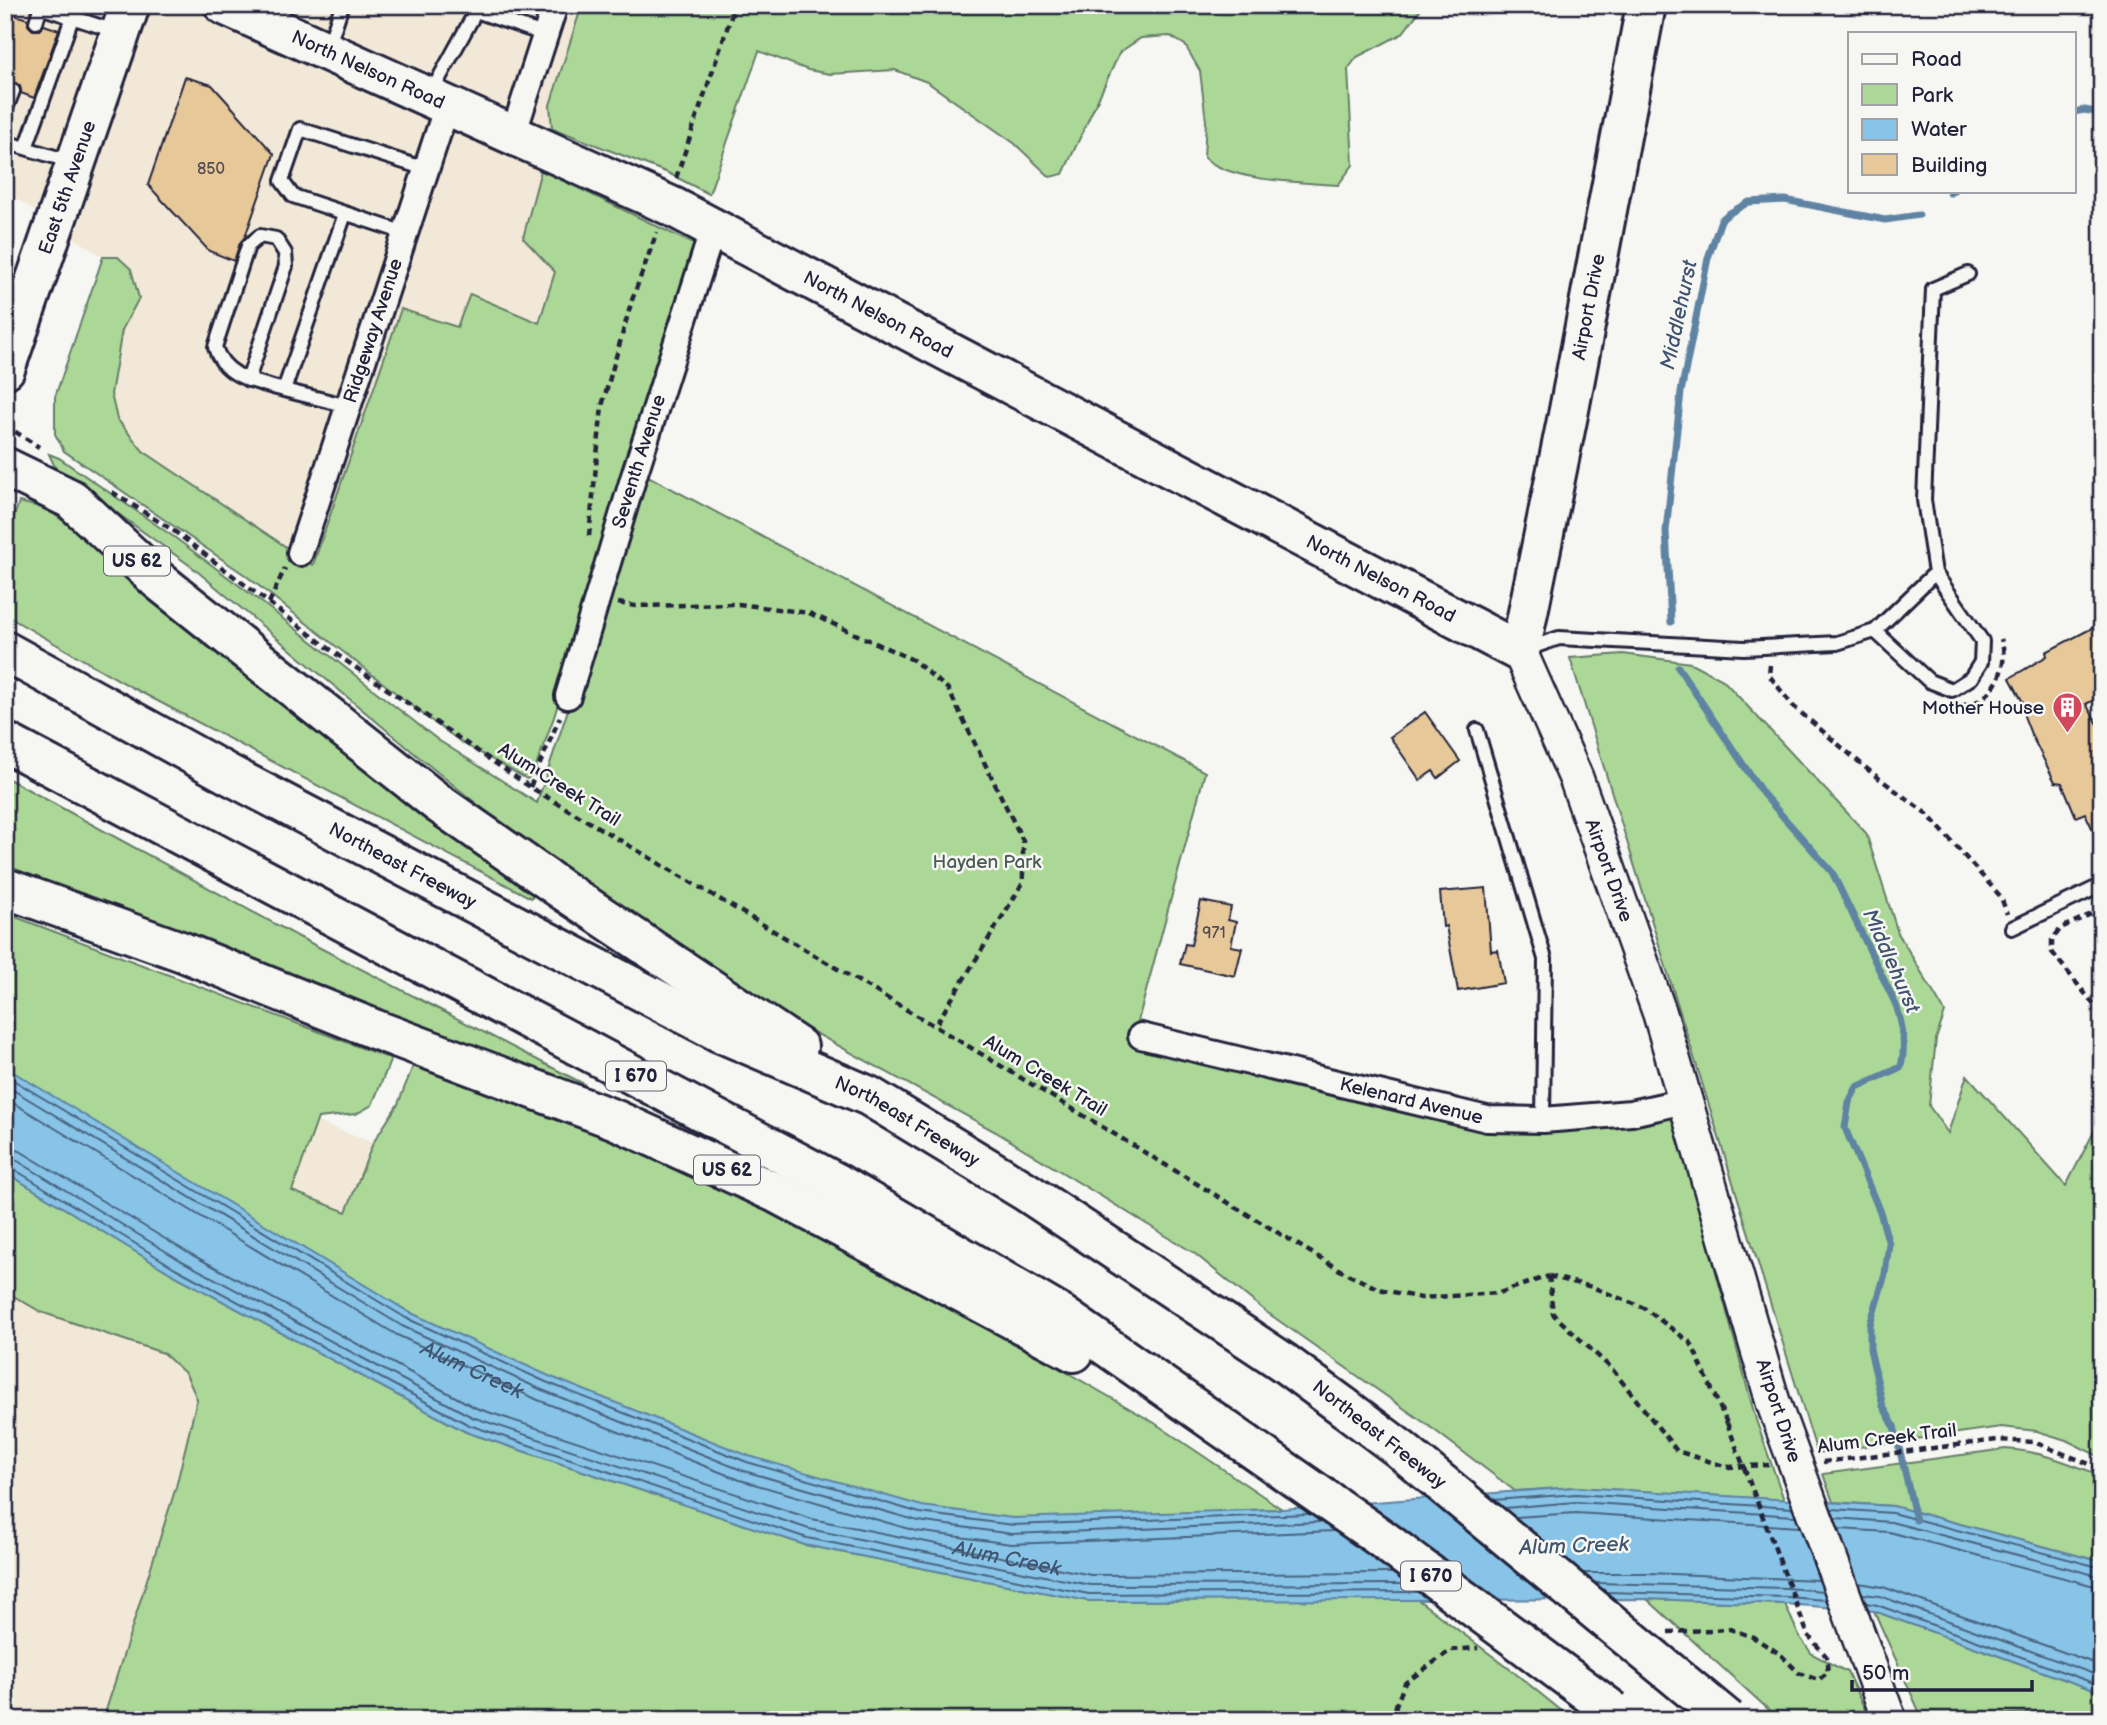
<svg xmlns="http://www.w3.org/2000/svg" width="2107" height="1725" font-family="'Balsamiq Sans',sans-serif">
  <rect width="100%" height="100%" fill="#f6f6f2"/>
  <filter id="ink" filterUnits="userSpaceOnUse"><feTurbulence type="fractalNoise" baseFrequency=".0143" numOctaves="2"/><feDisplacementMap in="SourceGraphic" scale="14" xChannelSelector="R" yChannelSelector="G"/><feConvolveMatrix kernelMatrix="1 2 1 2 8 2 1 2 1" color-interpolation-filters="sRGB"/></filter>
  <g filter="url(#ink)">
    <path fill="#f1e8d7" d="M 5,5 L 582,5 L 550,105 L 552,128 L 523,238 L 555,271 L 539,323 L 471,294 L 457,327 L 401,309 L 314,565 L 143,451 L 117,419 L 111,394 L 122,330 L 139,298 L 118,257 L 103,257 L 5,191 Z
      M 310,1119 L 373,1143 L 346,1212 L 283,1188 Z
      M 5,1291 L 42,1312 L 163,1353 L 186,1374 L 197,1399 L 176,1487 L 103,1720 L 5,1720 Z"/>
    <path fill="#abd897" stroke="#667d69" stroke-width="2" d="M 582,5 L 1424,5 L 1402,34 L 1357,57 L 1348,69 L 1353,165 L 1338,185 C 1302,182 1229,182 1204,157 L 1206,121 L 1200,71 L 1185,45 L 1170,36 L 1141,38 L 1120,52 L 1063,174 L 1050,177 L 1014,143 L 927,82 L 895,70 L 830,74 L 808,70 L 759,51 L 709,194 L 668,173 L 552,128 L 550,105 Z
      M 541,170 L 700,247 L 554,717 L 534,772 L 527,779 L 464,744 L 425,716 L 245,575 L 64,451 L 55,434 L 55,397 L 103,257 L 118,257 L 131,269 L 139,298 L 122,330 L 111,394 L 117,419 L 143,451 L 313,565 L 401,309 L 457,327 L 470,294 L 539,323 L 555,272 L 523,238 Z
      M 49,454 L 59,458 L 174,537 L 260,601 L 438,740 L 537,803 L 646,475 L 1205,772 L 1138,1021 L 1498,1111 L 1598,1113 L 1668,1094 L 1756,1420 L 1784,1500 L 1575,1487 L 1515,1491 L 1429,1426 L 1265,1311 L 1194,1253 L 996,1132 L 737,990 L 525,843 L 420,758 L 192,567 L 81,487 L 60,478 Z
      M 19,502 L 47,509 L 155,590 L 539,889 L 531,898 L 133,688 L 5,615 L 5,543 Z
      M 1623,654 L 1691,663 L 1723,680 L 1866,833 L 1898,933 L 1945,1012 L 1936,1039 L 1929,1106 L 1948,1133 L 1967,1075 L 2066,1186 L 2102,1116 L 2102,1458 L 2066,1440 L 2037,1431 L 2001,1427 L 1817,1453 L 1570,658 Z
      M 5,777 L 297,936 L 584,1084 L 579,1093 L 272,968 L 5,869 Z
      M 5,913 L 391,1059 L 372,1105 L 356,1114 L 318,1118 L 292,1191 L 346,1212 L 373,1143 L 398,1104 L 413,1066 L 627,1145 L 784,1217 L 1004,1336 L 1153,1422 L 1282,1509 L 1244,1510 L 998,1556 L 476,1375 L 5,1106 Z
      M 5,1172 L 172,1274 L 466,1432 L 805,1545 L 1088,1601 L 1417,1599 L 1511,1670 L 1573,1720 L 103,1720 L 176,1487 L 197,1399 L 186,1374 L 163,1353 L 41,1312 L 5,1291 Z
      M 2005,1449 C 2040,1451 2069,1463 2102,1476 L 2102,1562 L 1893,1506 L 1833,1502 L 1823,1474 Z
      M 1647,1599 L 1785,1604 L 1799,1636 L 1812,1654 L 1847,1672 L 1870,1720 L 1780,1720 Z
      M 1874,1611 L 2102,1693 L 2102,1720 L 2072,1720 L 2059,1715 L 2027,1713 L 1923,1720 Z"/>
    <path fill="#87c4e7" stroke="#5f83a2" stroke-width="2" d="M 5,1067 L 409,1312 L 549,1376 L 749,1456 L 922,1506 L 1013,1518 L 1282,1509 L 1575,1487 L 1893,1506 L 2102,1562 L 2102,1693 L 1874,1611 L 1785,1604 L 1647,1599 L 1088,1601 L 805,1545 L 466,1432 L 172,1274 L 5,1172 Z"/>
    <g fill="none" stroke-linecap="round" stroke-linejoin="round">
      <g stroke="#4a6380" stroke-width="2">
        <path d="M 5,1075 L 406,1318 L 546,1382 L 747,1462 L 920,1513 L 1013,1525 L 1309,1514"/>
        <path d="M 5,1085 L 402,1326 L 542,1390 L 744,1471 L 918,1521 L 1012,1534 L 1321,1522"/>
        <path id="s1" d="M 5,1098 L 397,1335 L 538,1400 L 740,1480 L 916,1531 L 1011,1544 L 1334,1531"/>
        <path id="s2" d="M 5,1147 L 20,1151 L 185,1251 L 476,1408 L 812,1519 L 1091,1575 L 1393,1573"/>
        <path d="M 5,1158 L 16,1160 L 180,1260 L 472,1417 L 809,1529 L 1090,1585 L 1407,1584"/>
        <path d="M 5,1167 L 12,1168 L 175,1268 L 469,1425 L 807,1538 L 1089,1594 L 1419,1592"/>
        <path d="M 1494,1500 L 1576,1494 L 1792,1508"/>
        <path d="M 1504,1508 L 1576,1502 L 1795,1516"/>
        <path d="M 1832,1509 L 1892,1513 L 2102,1568"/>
        <path d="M 1516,1517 L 1576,1513 L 1799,1527"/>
        <path d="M 1835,1518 L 1891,1522 L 2102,1577"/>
        <path d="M 1839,1529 L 1889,1532 L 2102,1588"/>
        <path d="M 1583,1573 L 1648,1573 L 1819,1580"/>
        <path d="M 1596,1583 L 1786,1588 L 1823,1591"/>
        <path d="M 1859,1583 L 1883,1587 L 2102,1666"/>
        <path d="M 1606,1592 L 1786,1597 L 1826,1600"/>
        <path d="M 1863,1594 L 1880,1596 L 2102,1677"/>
        <path d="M 1866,1603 L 1877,1605 L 2102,1686"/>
      </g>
      <path stroke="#5f83a2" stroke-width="7" d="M 2074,112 L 2084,110 L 2102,113
        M 1950,193 L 1953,191
        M 1671,622 L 1666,531 L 1681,392 L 1708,258 L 1721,220 L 1728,214 L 1749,202 L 1785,200 L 1885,220 L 1919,215
        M 1678,667 L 1763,794 L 1832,872 L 1896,1005 C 1903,1025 1906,1046 1901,1067 L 1857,1087 L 1849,1102 L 1845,1128 L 1880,1212 L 1889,1244 L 1885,1274 L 1870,1325 L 1870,1349 L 1883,1406 L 1894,1426 L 1916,1520"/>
    </g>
    <path fill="#e6c899" stroke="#22223b" stroke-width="2" d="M 5,12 L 28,19 L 28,25 L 33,30 L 39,30 L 44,25 L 59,30 L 34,98 L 21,93 L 20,86 L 16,83 L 11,83 L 5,87 Z
      M 185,77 L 212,85 L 274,154 L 245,237 L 240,243 L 234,261 L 209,251 L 148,185 Z
      M 2102,623 L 2102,696 L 2086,704 L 2102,731 L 2102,849 L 2085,813 L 2076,817 L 2062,783 L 2055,782 L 2031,734 L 2024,716 L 2026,708 L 2010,678 L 2047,656 L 2046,652 Z
      M 1425,712 L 1460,761 L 1438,778 L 1433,771 L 1420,780 L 1390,737 Z
      M 1486,888 L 1491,951 L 1498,950 L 1504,983 L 1458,991 L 1446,926 L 1443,927 L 1440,892 Z
      M 1201,901 L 1231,907 L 1228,920 L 1236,922 L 1231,946 L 1242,948 L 1235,976 L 1180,964 L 1185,944 L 1191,945 Z"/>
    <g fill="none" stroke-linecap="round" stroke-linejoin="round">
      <defs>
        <path id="service" d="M 40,7 L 118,32
          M 36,22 L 41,5
          M 328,48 L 342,5
          M 431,93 L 476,11 L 546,35
          M 5,111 L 13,91
          M 5,142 L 72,162
          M 26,148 L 72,18
          M 345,214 L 284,390 L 348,406
          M 405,233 L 293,196 L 282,181 L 300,129 L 426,169
          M 248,380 L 286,266 L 285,253 L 276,239 L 260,236 L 248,246 L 215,347 C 224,378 257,382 284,390
          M 1875,631 L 1929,681 L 1952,690 L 1971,678 L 1981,662 L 1982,641 L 1935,573
          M 1527,649 L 1559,638 L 1744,648 L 1837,643 L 1875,631 L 1935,573 L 1924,500 L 1933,289 L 1968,274
          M 1477,730 L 1545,959 L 1543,1120
          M 2012,928 L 2102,885"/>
        <g id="minor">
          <path d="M 513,135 L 555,5"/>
          <path id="s3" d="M 300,553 L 447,106"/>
          <path id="s4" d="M 568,696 L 633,479 L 713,229"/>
          <path id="s5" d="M 1141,1036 L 1487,1119 L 1543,1120 L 1631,1113 L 1685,1101"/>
        </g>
        <g id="secondary">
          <path id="s6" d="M 1520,652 L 1576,778 L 1660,1014 L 1773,1402"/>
        </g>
        <g id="primary">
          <path id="s7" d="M 224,5 L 673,207 L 1520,652 L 1569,410 L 1646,5"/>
          <path id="s8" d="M 5,369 L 130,5"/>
        </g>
        <g id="motorway">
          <path d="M 5,467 L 71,499 L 159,581 L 438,803 L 561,889 L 798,1047"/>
          <path id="s9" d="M 5,651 L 228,774 L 719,1032 L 869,1096 L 1025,1191 L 1283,1362 L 1344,1407"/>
          <path d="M 5,742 L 835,1182 L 1063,1316 L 1246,1444"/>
          <path d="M 5,888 L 183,952 L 374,1029 L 616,1120 L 776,1193 L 1074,1352"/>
        </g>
      </defs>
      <use href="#service" stroke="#22223b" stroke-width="18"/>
      <use href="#minor" stroke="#22223b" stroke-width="30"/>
      <use href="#secondary" stroke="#22223b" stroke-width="38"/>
      <use href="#primary" stroke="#22223b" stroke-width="44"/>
      <use href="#motorway" stroke="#22223b" stroke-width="44"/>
      <path stroke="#22223b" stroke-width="4.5" stroke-dasharray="7 5" stroke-linecap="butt" d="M 676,178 L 735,5
        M 5,425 L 39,447
        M 112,492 L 174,531 L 339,656 L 530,787 L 963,1043 L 1345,1273 L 1379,1289 L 1421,1298 L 1499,1293 L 1549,1276
        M 589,536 L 602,406 L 632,300 L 657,232
        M 269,603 L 285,568
        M 618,603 L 635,606 L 738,604 L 809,613 L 913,660 L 948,689 L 1023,841 L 1023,883 L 935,1026
        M 1770,665 L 1769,675 L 1793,706 L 1872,773 L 1927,814 L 2001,897 L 2007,914
        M 1963,705 C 1994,703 2010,666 2001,639
        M 530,787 L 560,717
        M 2102,909 L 2061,928 L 2052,940 L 2052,952 L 2102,1015
        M 1549,1276 L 1553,1314 L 1612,1369 L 1677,1451 L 1727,1467 L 1769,1465
        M 1549,1276 L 1592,1287 L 1644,1308 L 1691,1343 L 1727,1423
        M 1823,1462 L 1997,1440 L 2034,1442 L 2102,1469
        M 1668,1632 L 1730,1629 L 1753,1637 L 1780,1654 L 1799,1673 L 1818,1680 L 1828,1672 L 1826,1656 L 1808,1635
        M 1394,1720 L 1396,1705 L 1405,1683 L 1451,1650 L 1478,1648"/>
      <use href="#service" stroke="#f6f6f2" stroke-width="12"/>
      <use href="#minor" stroke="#f6f6f2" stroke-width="24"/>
      <use href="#secondary" stroke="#f6f6f2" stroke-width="33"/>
      <use href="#primary" stroke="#f6f6f2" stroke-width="38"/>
      <use href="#motorway" stroke="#f6f6f2" stroke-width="38"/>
      <defs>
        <path id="secondary-bridge" d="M 1773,1402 L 1889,1719"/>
        <path id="motorway-bridge" d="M 1344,1407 L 1400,1449 L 1728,1720
          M 1246,1444 L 1378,1536 L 1613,1711"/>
      </defs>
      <use href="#secondary-bridge" stroke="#22223b" stroke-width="38" stroke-linecap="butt"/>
      <use href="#motorway-bridge" stroke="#22223b" stroke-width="44" stroke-linecap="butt"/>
      <path stroke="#22223b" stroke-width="4.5" stroke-dasharray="7 5" stroke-linecap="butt" d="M 1727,1423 L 1808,1635"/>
      <use href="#secondary-bridge" stroke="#f6f6f2" stroke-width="33"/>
      <use href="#motorway-bridge" stroke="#f6f6f2" stroke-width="38"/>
    </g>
  </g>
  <defs>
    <symbol id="building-pin" viewBox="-11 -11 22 30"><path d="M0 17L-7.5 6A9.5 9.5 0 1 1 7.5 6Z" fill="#d1495b" stroke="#f6f6f2"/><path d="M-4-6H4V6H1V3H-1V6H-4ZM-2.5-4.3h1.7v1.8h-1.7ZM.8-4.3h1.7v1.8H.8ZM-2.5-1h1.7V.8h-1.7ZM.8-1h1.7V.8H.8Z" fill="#fff"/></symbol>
  </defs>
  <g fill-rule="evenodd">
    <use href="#building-pin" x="2050" y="690" width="35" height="47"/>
  </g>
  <g text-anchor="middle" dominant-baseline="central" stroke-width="5" stroke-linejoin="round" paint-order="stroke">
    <g font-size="16" fill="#534c52">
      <text x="211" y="169">850</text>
      <text x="1214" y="933">971</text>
    </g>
    <g fill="#f6f6f2" stroke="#626272" stroke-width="2">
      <rect x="104" y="546.5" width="66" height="29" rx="5"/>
      <rect x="606" y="1061.5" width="60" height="29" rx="5"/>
      <rect x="694" y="1155.5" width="66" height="29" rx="5"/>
      <rect x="1401" y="1561.5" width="60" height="29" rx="5"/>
    </g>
    <g font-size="18" font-weight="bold" fill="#22223b">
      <text x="137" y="561">US 62</text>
      <text x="636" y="1076">I 670</text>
      <text x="727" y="1170">US 62</text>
      <text x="1431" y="1576">I 670</text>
    </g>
    <g font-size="19" fill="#22223b" stroke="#f6f6f2">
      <text stroke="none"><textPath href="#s7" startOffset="158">North Nelson Road</textPath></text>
      <text stroke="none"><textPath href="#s8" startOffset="192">East 5th Avenue</textPath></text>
      <text stroke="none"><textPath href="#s7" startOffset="1801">Airport Drive</textPath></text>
      <text stroke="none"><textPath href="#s7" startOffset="724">North Nelson Road</textPath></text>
      <text stroke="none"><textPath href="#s3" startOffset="234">Ridgeway Avenue</textPath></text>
      <text stroke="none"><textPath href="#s4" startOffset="245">Seventh Avenue</textPath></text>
      <text stroke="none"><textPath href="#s7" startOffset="1292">North Nelson Road</textPath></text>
      <text transform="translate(559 785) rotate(32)">Alum Creek Trail</text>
      <text stroke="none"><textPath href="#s9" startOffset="452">Northeast Freeway</textPath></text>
      <text stroke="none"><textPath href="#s6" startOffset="236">Airport Drive</textPath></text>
      <text transform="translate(1045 1076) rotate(31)">Alum Creek Trail</text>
      <text stroke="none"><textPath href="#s5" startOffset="278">Kelenard Avenue</textPath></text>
      <text stroke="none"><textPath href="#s9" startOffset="1018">Northeast Freeway</textPath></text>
      <text transform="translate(1778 1411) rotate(72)">Airport Drive</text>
      <text transform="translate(1379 1435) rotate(38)">Northeast Freeway</text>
      <text transform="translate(1887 1439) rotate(-7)">Alum Creek Trail</text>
    </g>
    <g font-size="19" fill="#22223b" stroke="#f6f6f2" text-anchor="end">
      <text x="2044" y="708">Mother House</text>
    </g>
    <g font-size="19" fill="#4b5957" stroke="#f6f6f2">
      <text x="987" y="862">Hayden Park</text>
    </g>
    <g font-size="21" font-style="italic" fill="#40536f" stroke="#f6f6f2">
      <text transform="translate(1679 315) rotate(-78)">Middlehurst</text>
      <text transform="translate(1891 961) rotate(66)">Middlehurst</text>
      <text stroke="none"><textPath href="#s1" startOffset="541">Alum Creek</textPath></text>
      <text transform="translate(1574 1546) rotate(-2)">Alum Creek</text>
      <text stroke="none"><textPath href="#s2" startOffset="1092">Alum Creek</textPath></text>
    </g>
  </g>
  <rect width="2107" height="1725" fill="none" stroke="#f6f6f2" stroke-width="28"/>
  <rect x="14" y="14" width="2079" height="1697" fill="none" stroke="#22223b" stroke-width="2.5" filter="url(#ink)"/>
  <rect x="1848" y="32" width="228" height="161" fill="#f6f6f2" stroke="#a1a1a9" stroke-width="2"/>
  <rect x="1862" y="54" width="35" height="10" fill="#f6f6f2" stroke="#a1a1a9" stroke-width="2"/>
  <text x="1911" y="66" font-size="21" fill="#22223b">Road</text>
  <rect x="1862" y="84" width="35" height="21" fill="#abd897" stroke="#a1a1a9" stroke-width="2"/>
  <text x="1911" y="102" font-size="21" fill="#22223b">Park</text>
  <rect x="1862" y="119" width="35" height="21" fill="#87c4e7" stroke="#a1a1a9" stroke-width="2"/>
  <text x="1911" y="136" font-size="21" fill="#22223b">Water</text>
  <rect x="1862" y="154" width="35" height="21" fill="#e6c899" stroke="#a1a1a9" stroke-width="2"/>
  <text x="1911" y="172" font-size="21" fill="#22223b">Building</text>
  <path d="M1852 1680v10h180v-10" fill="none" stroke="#22223b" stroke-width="3.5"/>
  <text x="1862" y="1680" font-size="21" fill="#22223b" stroke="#f6f6f2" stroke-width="5" paint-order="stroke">50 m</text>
</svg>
